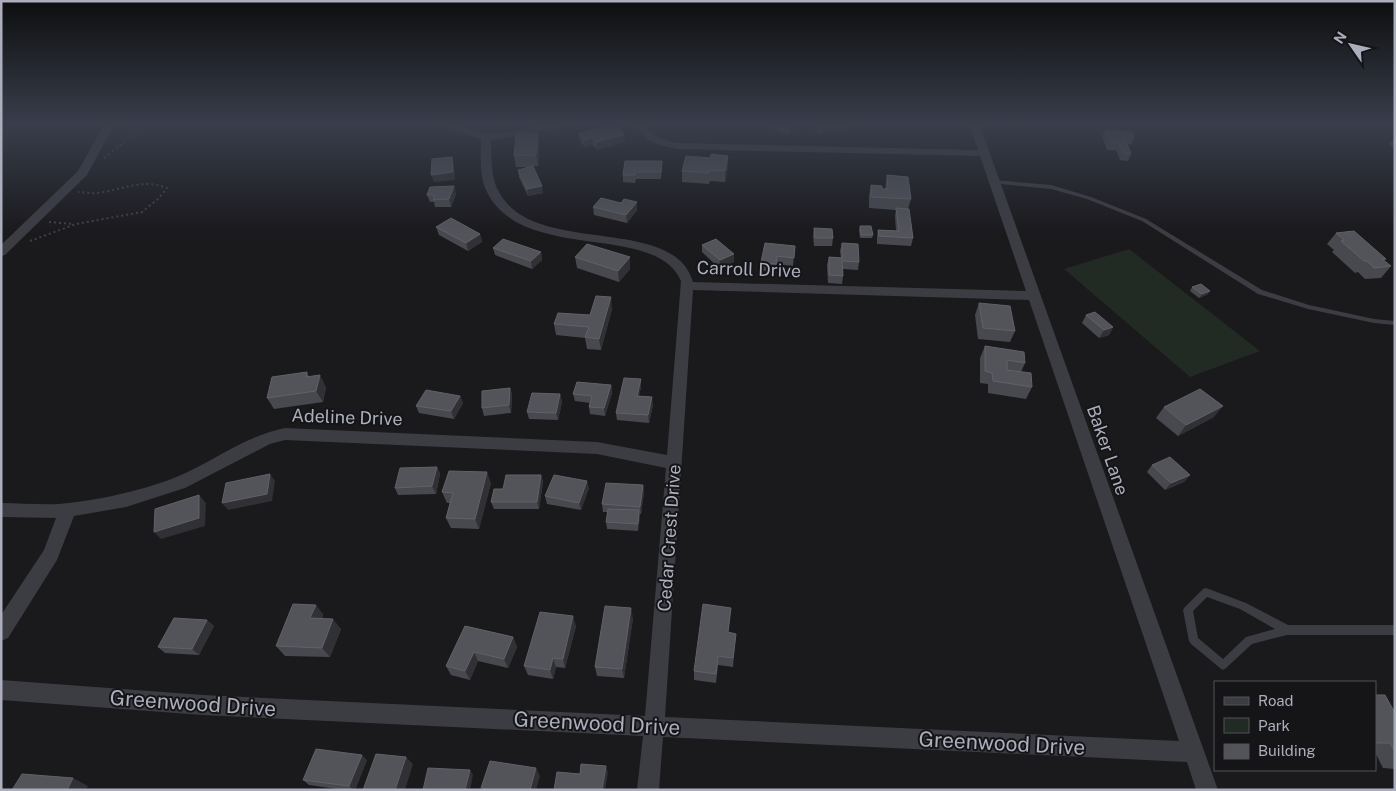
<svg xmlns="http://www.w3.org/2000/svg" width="1396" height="791" font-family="'Public Sans',sans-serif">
  <rect width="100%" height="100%" fill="#1a191c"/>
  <path fill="#212a23" d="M 1129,249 L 1260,351 L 1190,377 L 1064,269 Z"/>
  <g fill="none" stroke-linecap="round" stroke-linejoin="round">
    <path stroke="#404148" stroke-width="2" stroke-dasharray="2 3" stroke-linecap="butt" d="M 104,158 L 148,123
      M 49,222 L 73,224
      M 30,241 L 76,224 L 142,212 L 159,198 L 167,188 C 142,178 122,190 98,193 C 91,194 84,192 78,192"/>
    <path fill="#3c3c43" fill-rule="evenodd" d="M 994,180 L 1051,185 L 1091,197 L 1146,219 L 1262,290 L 1309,305 L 1374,319 L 1395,321 L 1395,325 L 1374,323 L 1308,309 L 1258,294 L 1142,221 L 1087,199 L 1051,189 L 992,183 L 992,181 Z
      M 1206,588 L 1246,603 L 1288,625 L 1395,625 L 1395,635 L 1287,635 L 1252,644 L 1226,668 L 1223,670 L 1220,668 L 1191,644 L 1189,641 L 1183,610 L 1185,607 L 1203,589 ZM 1207,597 L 1240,609 L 1275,629 L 1246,637 L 1223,659 L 1198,638 L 1193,611 Z"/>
    <path fill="#3c3c43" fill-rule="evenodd" d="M 105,123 L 115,123 L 87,175 L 5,255 L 1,256 L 1,245 L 78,171 Z
      M 432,123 L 450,123 L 486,134 L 503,133 L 550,123 L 572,123 L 567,126 L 491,140 C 492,156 490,177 499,192 C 534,258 673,213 693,282 L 1026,291 L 980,156 L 679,149 C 660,146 643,142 634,123 L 644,123 C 651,137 665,141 679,143 L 978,150 L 969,123 L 979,123 L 1218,790 L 1196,790 L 1187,762 L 663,737 L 659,790 L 637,790 L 643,736 L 203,715 L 1,700 L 1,680 L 203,695 L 645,716 L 666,468 L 597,454 L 285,440 L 270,444 L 185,488 L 126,507 L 74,516 L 57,560 L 8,638 L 1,641 L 1,615 L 44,550 L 56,518 L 1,517 L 1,503 C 20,503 40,505 59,504 C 95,501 140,491 174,478 C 214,462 242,437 285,428 L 597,442 L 667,455 L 681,281 C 655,221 523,264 487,192 C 479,177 481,156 481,139 ZM 693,290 L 1029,300 L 1179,741 L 665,717 Z"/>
  </g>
  <path fill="#48494e" d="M 772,123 L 794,123 L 793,129 L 788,134 L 771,128 Z
    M 810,123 L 871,123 L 820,134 Z
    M 1105,130 L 1134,137 L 1131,145 L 1128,144 L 1131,154 L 1128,161 L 1120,160 L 1116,150 L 1107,150 L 1102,137 Z
    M 538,133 L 539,144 L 538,166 L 533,166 L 543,193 L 528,196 L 519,177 L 518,170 L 532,167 L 516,167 L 514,156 Z
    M 579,134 L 625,142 L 597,150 L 593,145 L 585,147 L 580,141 Z
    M 1395,137 L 1395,149 L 1389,144 Z
    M 625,161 L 662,168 L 661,179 L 636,179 L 635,183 L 623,182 L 623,175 Z
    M 728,167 L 725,182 L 710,181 L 709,184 L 682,182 L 682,171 Z
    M 887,175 L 911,199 L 908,209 L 913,238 L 911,246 L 877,244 L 877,237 L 878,230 L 896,231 L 895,216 L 896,210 L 869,208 L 869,196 L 871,185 L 885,189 Z
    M 456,194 L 451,207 L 435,207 L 434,202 L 430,202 L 427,195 Z
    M 593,207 L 637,210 L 627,223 L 594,215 Z
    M 860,226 L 873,235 L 872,238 L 860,238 L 859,230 Z
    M 436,227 L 480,234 L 482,242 L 468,251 L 439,235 Z
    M 814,228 L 833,238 L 832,246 L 814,246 L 813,236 Z
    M 1336,233 L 1386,259 L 1384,261 L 1391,266 L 1381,278 L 1365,279 L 1358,272 L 1355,273 L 1332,252 L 1334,250 L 1327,244 Z
    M 842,243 L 859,262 L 858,270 L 843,269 L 843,276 L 842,284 L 828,283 L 827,265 L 829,257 L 841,258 L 840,251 Z
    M 702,245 L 734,262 L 719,268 L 702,252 Z
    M 795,246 L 793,266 L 777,264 L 775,272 L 761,270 L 761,262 Z
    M 493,248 L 541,252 L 542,260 L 532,269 L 495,255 Z
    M 575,257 L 630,269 L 619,282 L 577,268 Z
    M 1192,287 L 1208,294 L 1199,298 L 1190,291 Z
    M 979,303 L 1015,331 L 1010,342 L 978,339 L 975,315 Z
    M 612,309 L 601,350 L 587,349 L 585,338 L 556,335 L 554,324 Z
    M 1086,315 L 1113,327 L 1109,335 L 1099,338 L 1082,323 Z
    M 985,346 L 1025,363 L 1021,372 L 1032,387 L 1026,399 L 988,393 L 988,384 L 980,383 L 980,358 Z
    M 307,372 L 309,377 L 326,387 L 323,402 L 274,409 L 267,398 Z
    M 641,379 L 641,387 L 639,396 L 653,405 L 649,423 L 617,420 L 616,413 Z
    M 611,385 L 612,393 L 605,416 L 590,414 L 589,407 L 590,403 L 575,401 L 573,394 Z
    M 510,388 L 512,395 L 511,413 L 484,416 L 482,408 Z
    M 560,394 L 562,402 L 558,420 L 529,419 L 527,412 Z
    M 460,396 L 463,403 L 454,419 L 419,413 L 416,406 Z
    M 1164,407 L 1214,417 L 1178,436 L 1156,418 Z
    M 1152,465 L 1190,475 L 1184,482 L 1165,490 L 1147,472 Z
    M 437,467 L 440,474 L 436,494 L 398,495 L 395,488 Z
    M 541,475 L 543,482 L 539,509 L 494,509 L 491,502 L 503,489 Z
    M 491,483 L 479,529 L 451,528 L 446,518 L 450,503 L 447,503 L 442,492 Z
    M 643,485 L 644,492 L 641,514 L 640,514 L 638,531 L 607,529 L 606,522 L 608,512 L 603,512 L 602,504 Z
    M 589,488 L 581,510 L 547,504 L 545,496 Z
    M 323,614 L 322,619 L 341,629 L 330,657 L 285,656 L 276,646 Z
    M 730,617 L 728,633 L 736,634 L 733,667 L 718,665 L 716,683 L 694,680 L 694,671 Z
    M 633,618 L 624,678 L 597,676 L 595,667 Z
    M 207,620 L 214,626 L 199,655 L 165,653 L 158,647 Z
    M 465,626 L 513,637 L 517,647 L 508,668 L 478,661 L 470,680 L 451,675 L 446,666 Z
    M 576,626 L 565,668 L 556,667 L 553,679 L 528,675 L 524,666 Z
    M 1375,695 L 1395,713 L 1395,769 L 1383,768 L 1375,752 Z
    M 367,760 L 355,790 L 344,790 L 309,785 L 303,780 Z"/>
  <path fill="#313135" d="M 793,123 L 794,123 L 793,129 L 788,134 L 789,127 Z
    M 822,123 L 871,123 L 820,134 Z
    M 538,133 L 539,144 L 538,166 L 536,155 Z
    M 624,135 L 625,142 L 597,150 L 596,142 Z
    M 592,138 L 593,145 L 585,147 L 584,140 Z
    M 728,156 L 728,167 L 725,182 L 725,171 Z
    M 452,157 L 454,164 L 455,180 L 434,182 L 431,175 Z
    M 454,186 L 456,194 L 451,207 L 449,199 Z
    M 542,186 L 543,193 L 528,196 L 527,189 Z
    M 637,202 L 637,210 L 627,223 L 626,215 Z
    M 480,234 L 482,242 L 468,251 L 466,243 Z
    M 541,252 L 542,260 L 532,269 L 531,261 Z
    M 734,254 L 734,262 L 719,268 L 720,260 Z
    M 630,257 L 630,269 L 619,282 L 618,271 Z
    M 1210,291 L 1208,294 L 1199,298 L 1202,294 Z
    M 611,297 L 612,309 L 601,350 L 599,339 Z
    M 1113,327 L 1109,335 L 1099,338 L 1104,330 Z
    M 320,375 L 326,387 L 323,402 L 316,391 Z
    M 641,379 L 641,387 L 637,404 L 637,396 Z
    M 611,385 L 612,393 L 605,416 L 604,408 Z
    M 510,388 L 512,395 L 511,413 L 509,405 Z
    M 560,394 L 562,402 L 558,420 L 556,413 Z
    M 460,396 L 463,403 L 454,419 L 451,411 Z
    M 652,397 L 653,405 L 649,423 L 648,415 Z
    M 1223,406 L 1214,417 L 1178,436 L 1186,425 Z
    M 437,467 L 440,474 L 436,494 L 432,486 Z
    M 487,472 L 491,483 L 479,529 L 475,519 Z
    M 270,474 L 275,481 L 272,501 L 228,510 L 222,503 Z
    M 541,475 L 543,482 L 539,509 L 537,502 Z
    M 1190,475 L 1184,482 L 1165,490 L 1171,483 Z
    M 587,481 L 589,488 L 581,510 L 579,503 Z
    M 643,485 L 644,492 L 641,514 L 640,507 Z
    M 199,495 L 206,503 L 205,526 L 161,539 L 154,532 Z
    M 639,510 L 640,517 L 638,531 L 638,524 Z
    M 316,605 L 323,614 L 318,628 L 310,618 Z
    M 631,608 L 633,618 L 624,678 L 622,669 Z
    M 573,616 L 576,626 L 565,668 L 563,659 Z
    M 333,619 L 341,629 L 330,657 L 322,648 Z
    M 207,620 L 214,626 L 199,655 L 192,649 Z
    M 513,637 L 517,647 L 508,668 L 504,659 Z
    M 474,652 L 478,661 L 470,680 L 465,671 Z
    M 553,658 L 556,667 L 553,679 L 550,670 Z
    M 362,755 L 367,760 L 355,790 L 353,790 L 349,786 Z
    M 406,757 L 413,764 L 405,790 L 395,790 Z
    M 606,766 L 608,773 L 605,790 L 602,790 Z
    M 536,768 L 540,776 L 536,790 L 530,790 Z
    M 470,770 L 473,775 L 470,790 L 465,790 Z
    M 73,778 L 88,786 L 86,790 L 67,790 Z"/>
  <path fill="#53545a" stroke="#616269" d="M 779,123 L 793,123 L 789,127 Z
    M 615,124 L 624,135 L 596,142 L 592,138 L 584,140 L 579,134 Z
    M 1105,130 L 1132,132 L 1134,137 L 1124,137 L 1131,154 L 1123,153 L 1119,143 L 1110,142 Z
    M 538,133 L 536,155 L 514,156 L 516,134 Z
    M 711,154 L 728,156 L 725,171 L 710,170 L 709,173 L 682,171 L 686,156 L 710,158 Z
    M 452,157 L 453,172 L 431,175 L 432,159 Z
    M 625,161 L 662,161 L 661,172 L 635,172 L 635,175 L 623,175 Z
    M 533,166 L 542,186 L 527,189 L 518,170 Z
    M 887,175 L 908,177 L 911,199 L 871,197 L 871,185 L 882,186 L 882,189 L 888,189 Z
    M 454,186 L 449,199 L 433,200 L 435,195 L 427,195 L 430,187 Z
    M 601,198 L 621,203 L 624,199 L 637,202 L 626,215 L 593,207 Z
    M 896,208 L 909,209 L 913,238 L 879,236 L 878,230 L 899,231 Z
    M 451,218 L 480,234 L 466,243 L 436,227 Z
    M 860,226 L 871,226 L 873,235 L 861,235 Z
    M 814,228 L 832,229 L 833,238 L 815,238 Z
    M 1354,231 L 1386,259 L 1382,259 L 1391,266 L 1374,268 L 1367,261 L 1364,261 L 1341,241 L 1344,240 L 1336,233 Z
    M 503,239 L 541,252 L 531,261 L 493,248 Z
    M 716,239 L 734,254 L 720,260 L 702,245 Z
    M 765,243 L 795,246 L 794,258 L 777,256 L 776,264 L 761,262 Z
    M 842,243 L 858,244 L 859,262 L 842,261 L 843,276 L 829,275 L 829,257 L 842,258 Z
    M 587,244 L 630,257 L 618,271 L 575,257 Z
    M 1201,284 L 1210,291 L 1202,294 L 1192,287 Z
    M 596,296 L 611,297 L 599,339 L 585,337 L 589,327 L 554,324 L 558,313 L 590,315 Z
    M 979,303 L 1010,306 L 1015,331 L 983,328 Z
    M 1095,312 L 1113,327 L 1104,330 L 1086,315 Z
    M 985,346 L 1024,352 L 1025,363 L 1007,360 L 1007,370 L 1031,373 L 1032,387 L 993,381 L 992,373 L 985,371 Z
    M 307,372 L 306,377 L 320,375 L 316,391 L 267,398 L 272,377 Z
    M 624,378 L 641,379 L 637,396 L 652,397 L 648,415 L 616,413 Z
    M 577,382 L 611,385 L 604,408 L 589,407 L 592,396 L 573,394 Z
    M 510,388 L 509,405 L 482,408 L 482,391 Z
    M 1200,389 L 1223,406 L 1186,425 L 1164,407 Z
    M 426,390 L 460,396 L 451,411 L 416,406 Z
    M 532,393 L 560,394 L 556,413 L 527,412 Z
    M 1170,457 L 1190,475 L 1171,483 L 1152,465 Z
    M 437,467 L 432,486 L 395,488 L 400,468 Z
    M 449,471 L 487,472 L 475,519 L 446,518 L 453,493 L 442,492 Z
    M 270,474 L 267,494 L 222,503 L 226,483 Z
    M 506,475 L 541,475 L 537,502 L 491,502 L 494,489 L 503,489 Z
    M 554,475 L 587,481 L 579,503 L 545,496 Z
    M 606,483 L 643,485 L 640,507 L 602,504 Z
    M 199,495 L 199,518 L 154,532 L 155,509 Z
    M 608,509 L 639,510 L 638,524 L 606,522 Z
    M 293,604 L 316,605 L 310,618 L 333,619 L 322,648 L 276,646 Z
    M 703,604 L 731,608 L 728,632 L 736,634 L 733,658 L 718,656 L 716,674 L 694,671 Z
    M 605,606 L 631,608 L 622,669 L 595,667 Z
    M 540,612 L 573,616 L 563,659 L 553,658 L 550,670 L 524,666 Z
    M 174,618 L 207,620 L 192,649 L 158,647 Z
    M 465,626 L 513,637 L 504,659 L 474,652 L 465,671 L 446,666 Z
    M 1375,695 L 1385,695 L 1395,713 L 1395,752 L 1390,743 L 1375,743 Z
    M 316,749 L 362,755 L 349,786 L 303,780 Z
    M 376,754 L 406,757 L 395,790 L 363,790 Z
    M 490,761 L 536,768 L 530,790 L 491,790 L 481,788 Z
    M 581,764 L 606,766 L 602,790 L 554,790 L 557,772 L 580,774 Z
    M 428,768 L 470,770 L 465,790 L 423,790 Z
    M 22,774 L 73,778 L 67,790 L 12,790 Z"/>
  <linearGradient id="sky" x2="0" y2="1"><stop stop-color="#0e0e0f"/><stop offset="0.53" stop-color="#383e4b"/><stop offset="1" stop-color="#383e4b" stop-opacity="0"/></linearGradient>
  <rect width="1396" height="234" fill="url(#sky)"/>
  <g text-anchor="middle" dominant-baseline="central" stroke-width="4" stroke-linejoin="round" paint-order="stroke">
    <g font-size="18" fill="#abaebc" stroke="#151417">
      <text transform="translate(749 269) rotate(2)">Carroll Drive</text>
      <text transform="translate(347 417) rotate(2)">Adeline Drive</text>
      <text transform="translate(1108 450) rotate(71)">Baker Lane</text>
      <text transform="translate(669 538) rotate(-86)">Cedar Crest Drive</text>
    </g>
    <g font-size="21" fill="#abaebc" stroke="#151417">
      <text transform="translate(193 703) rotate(4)">Greenwood Drive</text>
      <text transform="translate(597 723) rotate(3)">Greenwood Drive</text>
      <text transform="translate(1002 743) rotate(3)">Greenwood Drive</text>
    </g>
  </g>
  <rect width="1396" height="791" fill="none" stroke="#abaebc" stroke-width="5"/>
  <rect x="1214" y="681" width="162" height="90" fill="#151417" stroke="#515259"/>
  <rect x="1224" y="697" width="25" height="8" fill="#3c3c43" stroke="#515259"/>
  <text x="1258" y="706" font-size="15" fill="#abaebc">Road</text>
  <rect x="1224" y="718" width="25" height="15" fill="#212a23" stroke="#515259"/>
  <text x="1258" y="731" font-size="15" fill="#abaebc">Park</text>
  <rect x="1224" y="744" width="25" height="15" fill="#53545a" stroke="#515259"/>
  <text x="1258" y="756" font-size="15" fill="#abaebc">Building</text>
  <g transform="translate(1351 45) rotate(304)" stroke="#151417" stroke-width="4" paint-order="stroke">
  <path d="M0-4L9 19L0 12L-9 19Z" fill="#abaebc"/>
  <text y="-8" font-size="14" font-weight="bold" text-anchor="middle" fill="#abaebc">N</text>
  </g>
</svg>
